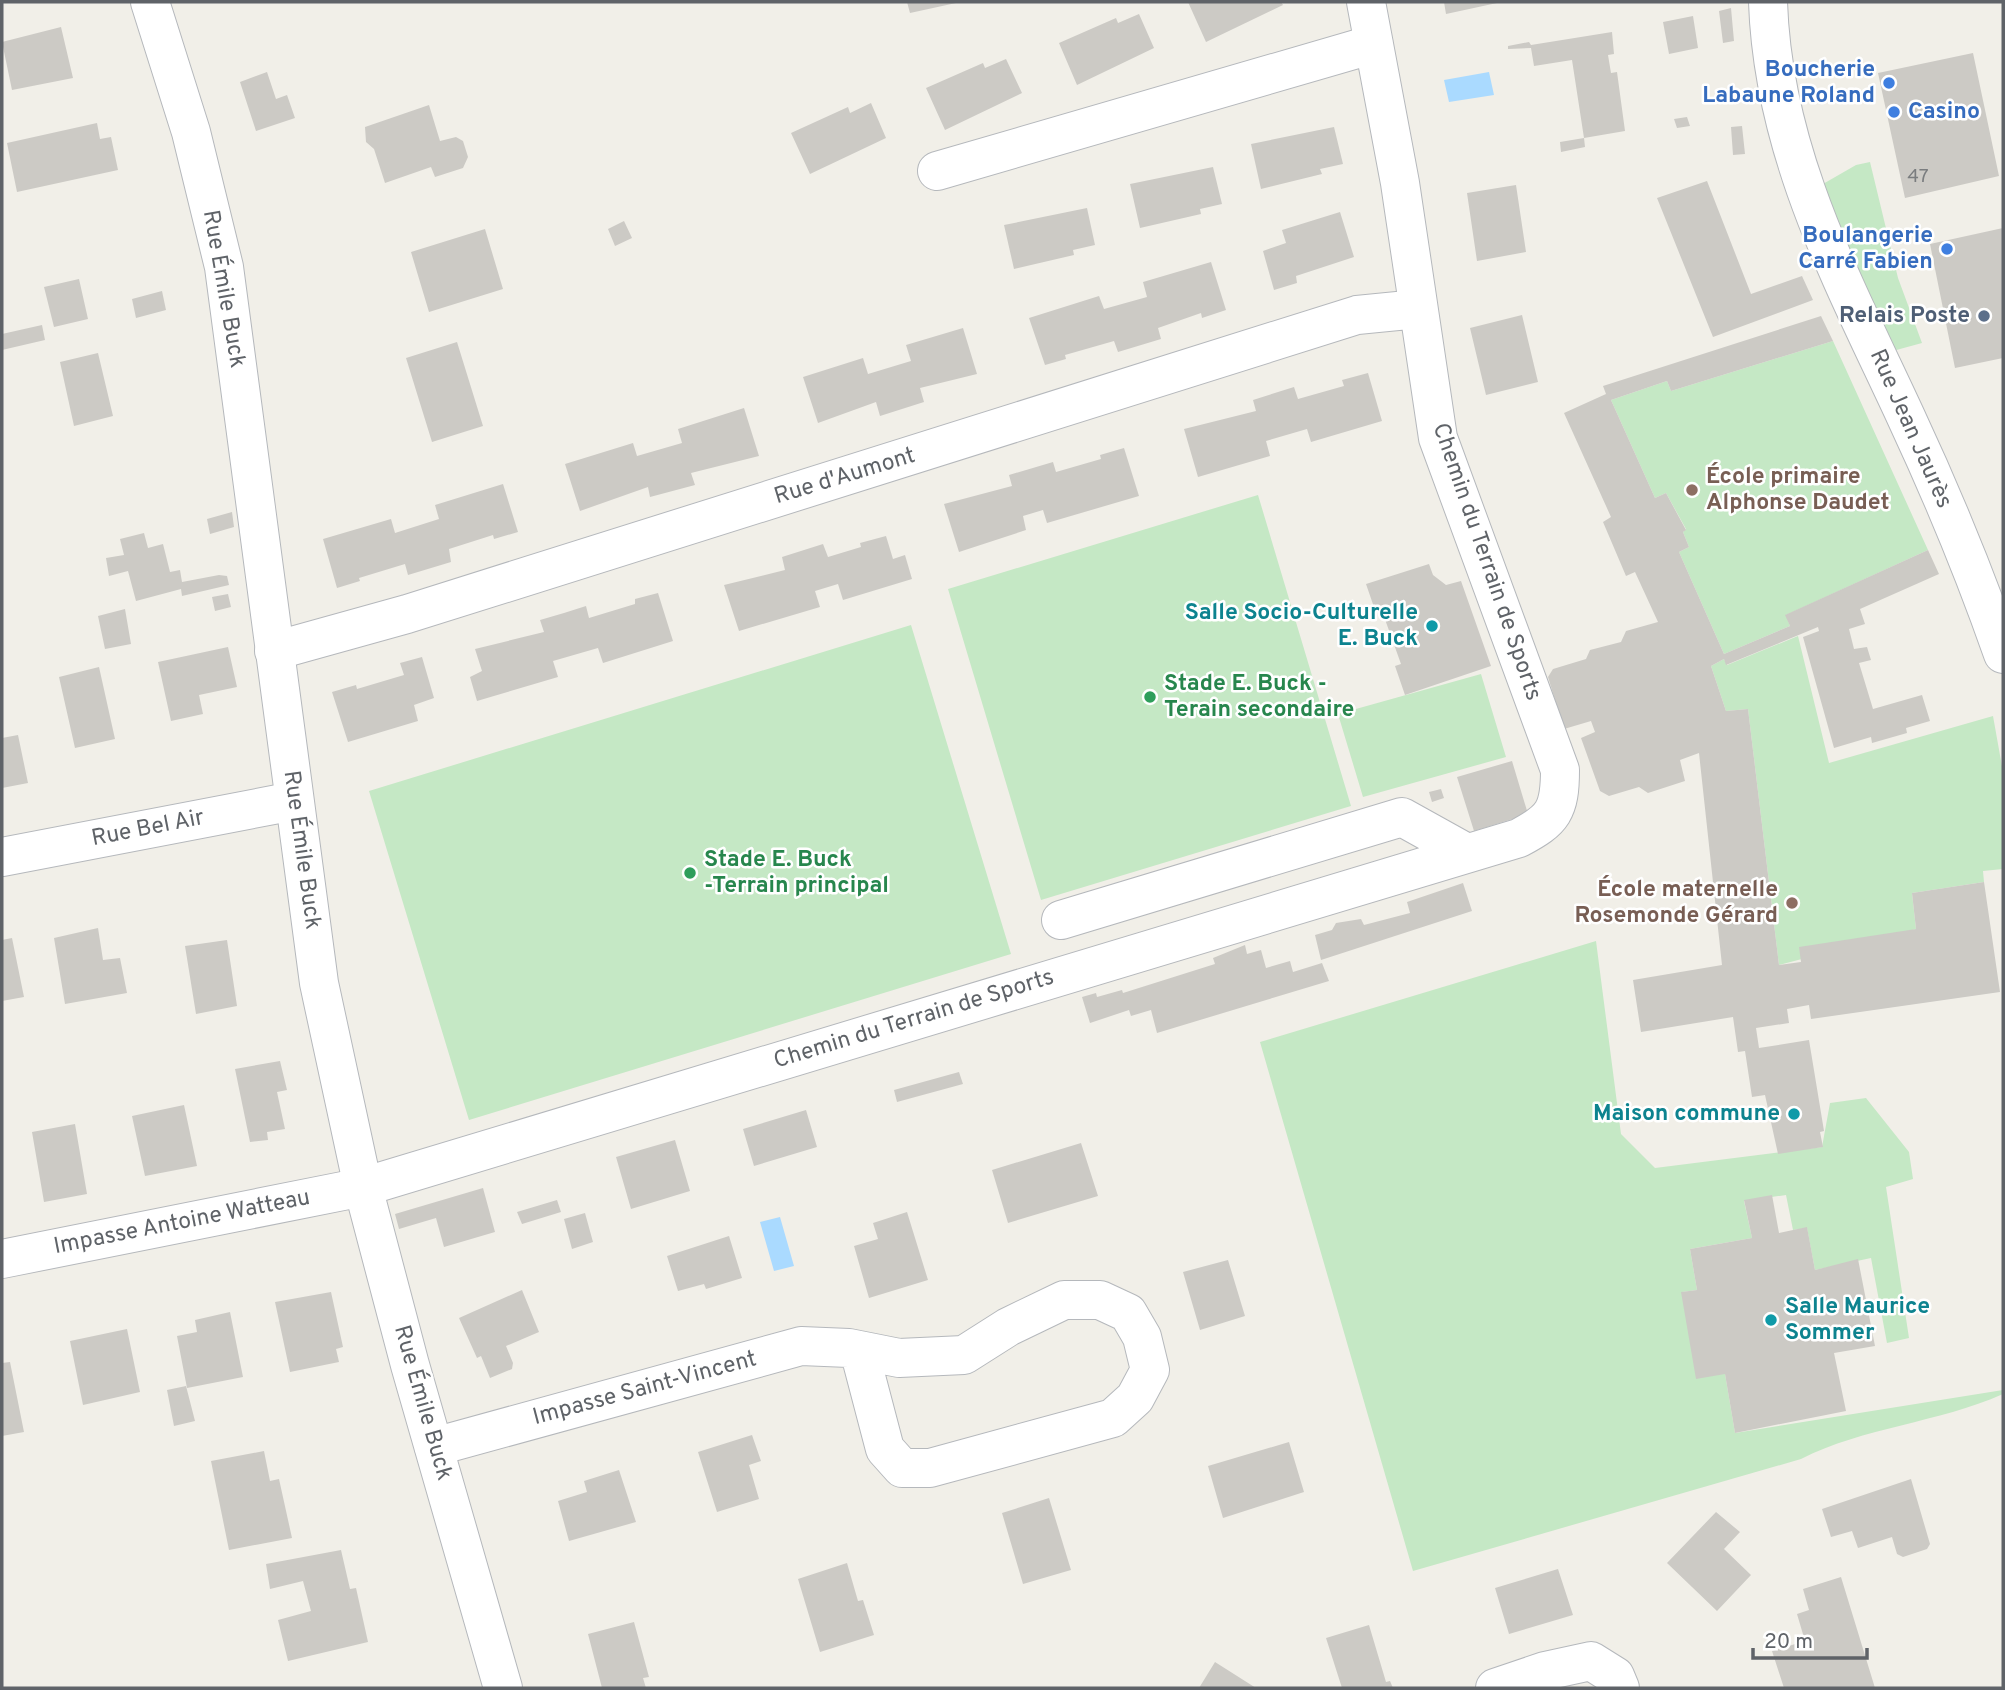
<svg xmlns="http://www.w3.org/2000/svg" width="2005" height="1690" font-family="Overpass,sans-serif">
  <rect width="100%" height="100%" fill="#f1efe8"/>
  <path fill="#c5e8c5" d="M 1870,162 L 1898,278 L 1922,343 L 1889,352 L 1816,188 L 1856,165 Z
    M 1833,341 L 1928,550 L 1786,615 L 1790,626 L 1724,654 L 1679,552 L 1689,547 L 1683,532 L 1686,529 L 1666,493 L 1655,498 L 1611,400 L 1667,381 L 1671,391 Z
    M 1258,495 L 1351,806 L 1041,900 L 948,589 Z
    M 911,625 L 1011,954 L 469,1120 L 369,791 Z
    M 1798,636 L 1829,763 L 1993,716 L 2003,772 L 2003,869 L 1983,871 L 1984,882 L 1912,893 L 1916,929 L 1779,965 L 1748,709 L 1726,711 L 1711,666 L 1724,659 L 1727,665 Z
    M 1481,674 L 1506,757 L 1363,797 L 1338,714 Z
    M 1596,941 L 1621,1134 L 1655,1168 L 1822,1147 L 1830,1103 L 1866,1098 L 1909,1152 L 1913,1179 L 1886,1187 L 1909,1338 L 1887,1343 L 1871,1258 L 1815,1270 L 1807,1228 L 1793,1230 L 1786,1195 L 1744,1201 L 1752,1238 L 1690,1249 L 1697,1290 L 1682,1292 L 1725,1374 L 1735,1433 L 2003,1390 L 2003,1394 C 1938,1423 1864,1427 1801,1459 L 1413,1571 L 1260,1042 Z"/>
  <path fill="#aadaff" d="M 1489,72 L 1494,95 L 1449,102 L 1444,80 Z
    M 780,1217 L 794,1266 L 774,1271 L 760,1222 Z"/>
  <path fill="#cccac5" d="M 907,2 L 956,2 L 956,3 L 910,13 Z
    M 1188,2 L 1281,2 L 1283,5 L 1206,42 Z
    M 1444,2 L 1496,2 L 1497,3 L 1446,14 Z
    M 1731,8 L 1734,41 L 1723,43 L 1719,11 Z
    M 1139,14 L 1154,48 L 1077,85 L 1059,43 L 1116,18 L 1118,23 Z
    M 1693,16 L 1698,48 L 1669,54 L 1663,22 Z
    M 61,27 L 73,78 L 12,90 L 2,42 Z
    M 1612,32 L 1614,54 L 1608,55 L 1611,73 L 1617,72 L 1625,131 L 1584,138 L 1572,60 L 1534,66 L 1531,48 L 1508,49 L 1508,46 L 1529,42 L 1531,45 Z
    M 1973,53 L 1999,176 L 1905,198 L 1878,73 Z
    M 1006,59 L 1022,93 L 945,130 L 926,88 L 983,63 L 985,68 Z
    M 267,72 L 276,99 L 287,95 L 295,118 L 256,131 L 240,82 Z
    M 871,103 L 886,138 L 810,174 L 791,133 L 848,107 L 850,113 Z
    M 429,105 L 440,141 L 456,137 L 463,141 L 468,157 L 463,168 L 435,177 L 431,167 L 385,183 L 374,149 L 366,142 L 365,127 Z
    M 1687,117 L 1690,126 L 1677,128 L 1674,119 Z
    M 97,123 L 100,139 L 111,137 L 118,170 L 17,192 L 7,143 Z
    M 1742,126 L 1745,154 L 1733,155 L 1731,127 Z
    M 1334,127 L 1343,164 L 1320,169 L 1322,174 L 1261,189 L 1251,144 Z
    M 1584,138 L 1585,147 L 1561,152 L 1560,142 Z
    M 1213,167 L 1222,204 L 1200,209 L 1201,214 L 1140,228 L 1130,184 Z
    M 1707,181 L 1751,294 L 1802,276 L 1813,300 L 1713,337 L 1657,198 Z
    M 1516,185 L 1526,252 L 1477,261 L 1467,193 Z
    M 1087,208 L 1095,245 L 1073,250 L 1074,255 L 1014,269 L 1004,225 Z
    M 1340,212 L 1354,257 L 1296,276 L 1297,283 L 1274,290 L 1263,251 L 1286,243 L 1282,230 Z
    M 624,221 L 632,238 L 615,246 L 608,229 Z
    M 2003,228 L 2003,358 L 1955,368 L 1930,244 Z
    M 485,229 L 503,289 L 429,312 L 411,252 Z
    M 1211,262 L 1226,310 L 1202,318 L 1201,313 L 1158,328 L 1161,339 L 1118,352 L 1114,341 L 1065,355 L 1066,359 L 1045,365 L 1029,318 L 1099,296 L 1104,309 L 1147,297 L 1143,282 Z
    M 79,279 L 88,319 L 54,327 L 44,287 Z
    M 162,291 L 166,310 L 136,318 L 132,299 Z
    M 1522,315 L 1538,382 L 1486,395 L 1470,328 Z
    M 1821,316 L 1833,341 L 1671,391 L 1667,381 L 1611,400 L 1655,498 L 1666,493 L 1686,530 L 1683,532 L 1689,547 L 1679,552 L 1724,654 L 1790,626 L 1785,615 L 1928,550 L 1939,574 L 1860,609 L 1865,624 L 1849,629 L 1854,649 L 1867,647 L 1871,660 L 1859,663 L 1873,709 L 1922,695 L 1930,721 L 1906,728 L 1907,733 L 1872,743 L 1871,737 L 1834,748 L 1803,637 L 1819,631 L 1818,627 L 1726,665 L 1724,659 L 1711,666 L 1726,711 L 1748,709 L 1779,965 L 1801,962 L 1799,947 L 1916,929 L 1912,893 L 1984,882 L 2000,992 L 1811,1019 L 1809,1005 L 1787,1009 L 1789,1023 L 1756,1028 L 1759,1048 L 1809,1040 L 1824,1131 L 1820,1132 L 1823,1147 L 1778,1154 L 1765,1095 L 1752,1097 L 1745,1051 L 1738,1052 L 1733,1017 L 1641,1032 L 1633,980 L 1722,965 L 1699,753 L 1680,760 L 1685,781 L 1648,793 L 1639,787 L 1609,796 L 1600,791 L 1581,738 L 1595,732 L 1591,721 L 1564,729 L 1548,677 L 1553,669 L 1586,659 L 1590,650 L 1621,642 L 1626,631 L 1658,622 L 1635,572 L 1626,576 L 1603,522 L 1611,517 L 1564,413 L 1606,394 L 1603,386 Z
    M 42,325 L 45,340 L 2,350 L 2,334 Z
    M 963,328 L 977,374 L 920,388 L 924,402 L 880,416 L 876,402 L 818,423 L 803,377 L 863,358 L 868,374 L 911,361 L 906,345 Z
    M 457,342 L 483,426 L 432,442 L 406,358 Z
    M 98,353 L 113,416 L 74,426 L 60,362 Z
    M 1368,373 L 1382,421 L 1311,442 L 1307,429 L 1266,441 L 1270,456 L 1198,477 L 1184,429 L 1256,411 L 1253,400 L 1294,387 L 1298,399 L 1344,386 L 1342,380 Z
    M 744,408 L 759,456 L 691,473 L 695,485 L 650,497 L 648,487 L 580,511 L 565,464 L 633,443 L 637,456 L 682,443 L 678,429 Z
    M 1124,448 L 1139,496 L 1047,523 L 1043,510 L 1023,516 L 1026,530 L 959,552 L 944,504 L 1012,486 L 1009,475 L 1053,462 L 1056,472 L 1101,459 L 1100,455 Z
    M 503,484 L 518,532 L 494,539 L 493,535 L 449,549 L 451,562 L 408,575 L 405,564 L 359,578 L 360,581 L 337,588 L 323,539 L 391,519 L 395,533 L 439,519 L 435,505 Z
    M 232,512 L 234,527 L 210,534 L 207,519 Z
    M 144,533 L 148,548 L 163,544 L 170,572 L 180,570 L 182,582 L 219,575 L 227,576 L 229,585 L 182,596 L 181,589 L 136,601 L 128,571 L 109,576 L 106,558 L 124,555 L 120,539 Z
    M 886,536 L 893,559 L 905,555 L 912,579 L 843,600 L 838,584 L 815,591 L 820,607 L 739,631 L 724,585 L 785,570 L 782,557 L 823,544 L 828,557 L 861,547 L 860,543 Z
    M 1429,564 L 1433,575 L 1446,585 L 1461,581 L 1491,666 L 1405,695 L 1395,666 L 1401,664 L 1382,611 L 1376,613 L 1366,584 Z
    M 658,593 L 673,641 L 603,663 L 598,648 L 553,661 L 558,677 L 477,701 L 470,677 L 482,671 L 475,649 L 544,632 L 540,620 L 564,613 L 586,606 L 589,618 L 635,604 L 635,599 Z
    M 228,594 L 231,607 L 215,611 L 212,597 Z
    M 125,609 L 131,644 L 105,649 L 98,616 Z
    M 228,647 L 237,687 L 199,695 L 203,714 L 171,721 L 158,662 Z
    M 422,657 L 434,698 L 414,705 L 418,721 L 348,742 L 332,692 L 356,685 L 357,689 L 404,675 L 400,663 Z
    M 99,667 L 115,739 L 75,748 L 59,677 Z
    M 18,735 L 28,783 L 2,788 L 2,738 Z
    M 1512,761 L 1528,814 L 1474,831 L 1457,777 Z
    M 1441,789 L 1444,798 L 1432,802 L 1429,792 Z
    M 1463,883 L 1472,911 L 1321,960 L 1315,935 L 1332,930 L 1336,923 L 1361,919 L 1364,925 L 1410,913 L 1407,902 Z
    M 98,928 L 103,960 L 120,958 L 127,993 L 65,1004 L 54,938 Z
    M 12,938 L 24,997 L 2,1001 L 2,940 Z
    M 227,940 L 237,1006 L 196,1014 L 185,946 Z
    M 1245,945 L 1247,954 L 1261,950 L 1266,968 L 1290,961 L 1293,972 L 1322,963 L 1329,981 L 1157,1033 L 1151,1010 L 1131,1016 L 1129,1010 L 1090,1023 L 1082,997 L 1096,993 L 1097,997 L 1122,990 L 1123,993 L 1215,964 L 1213,958 Z
    M 280,1061 L 287,1090 L 277,1092 L 285,1129 L 267,1132 L 268,1140 L 250,1142 L 235,1069 Z
    M 959,1072 L 963,1084 L 897,1102 L 894,1090 Z
    M 184,1105 L 197,1166 L 145,1176 L 132,1116 Z
    M 806,1110 L 817,1147 L 754,1166 L 743,1129 Z
    M 75,1124 L 87,1194 L 44,1202 L 32,1132 Z
    M 675,1140 L 690,1191 L 631,1209 L 616,1157 Z
    M 1081,1143 L 1098,1196 L 1008,1223 L 992,1170 Z
    M 483,1188 L 495,1232 L 444,1247 L 436,1218 L 399,1229 L 395,1214 Z
    M 1772,1195 L 1779,1233 L 1807,1227 L 1815,1270 L 1858,1259 L 1875,1346 L 1834,1353 L 1846,1411 L 1735,1433 L 1725,1374 L 1696,1379 L 1681,1292 L 1697,1290 L 1690,1249 L 1752,1238 L 1744,1200 Z
    M 557,1200 L 561,1212 L 522,1224 L 517,1212 Z
    M 907,1212 L 928,1280 L 869,1298 L 854,1246 L 878,1239 L 873,1223 Z
    M 585,1213 L 593,1242 L 572,1249 L 564,1219 Z
    M 729,1236 L 742,1278 L 706,1289 L 704,1284 L 678,1291 L 667,1256 Z
    M 1228,1260 L 1245,1316 L 1200,1330 L 1183,1272 Z
    M 522,1290 L 539,1332 L 506,1346 L 513,1363 L 512,1369 L 490,1378 L 481,1356 L 477,1358 L 459,1318 Z
    M 331,1292 L 343,1347 L 336,1349 L 339,1362 L 290,1372 L 275,1302 Z
    M 230,1312 L 243,1377 L 187,1388 L 177,1336 L 197,1332 L 195,1320 Z
    M 127,1329 L 140,1392 L 83,1405 L 70,1341 Z
    M 10,1362 L 24,1432 L 2,1436 L 2,1363 Z
    M 186,1386 L 195,1421 L 174,1426 L 167,1390 Z
    M 752,1435 L 761,1461 L 749,1465 L 759,1499 L 717,1512 L 698,1452 Z
    M 1289,1442 L 1304,1492 L 1223,1518 L 1208,1466 Z
    M 264,1451 L 270,1481 L 279,1479 L 292,1538 L 229,1550 L 211,1461 Z
    M 619,1470 L 636,1522 L 569,1541 L 558,1501 L 587,1492 L 584,1481 Z
    M 1911,1479 L 1930,1544 L 1927,1549 L 1903,1557 L 1897,1554 L 1892,1537 L 1858,1548 L 1852,1531 L 1831,1537 L 1822,1509 Z
    M 1049,1498 L 1071,1570 L 1023,1584 L 1002,1513 Z
    M 1716,1512 L 1740,1532 L 1724,1549 L 1751,1575 L 1717,1611 L 1667,1563 Z
    M 341,1550 L 350,1589 L 356,1588 L 368,1642 L 288,1661 L 278,1620 L 311,1611 L 303,1581 L 270,1589 L 266,1564 Z
    M 847,1563 L 858,1601 L 863,1600 L 874,1635 L 820,1652 L 798,1579 Z
    M 1558,1569 L 1573,1615 L 1509,1634 L 1495,1588 Z
    M 1841,1577 L 1875,1688 L 1784,1688 L 1772,1651 L 1805,1641 L 1797,1614 L 1809,1610 L 1803,1589 Z
    M 634,1622 L 649,1677 L 643,1678 L 646,1688 L 602,1688 L 588,1634 Z
    M 1369,1625 L 1386,1682 L 1390,1681 L 1393,1688 L 1342,1688 L 1326,1638 Z
    M 1215,1662 L 1256,1688 L 1199,1688 Z"/>
  <g fill="none" stroke-linecap="round" stroke-linejoin="round">
    <defs>
      <path id="minor" d="M 937,171 L 1374,44
        M 274,651 L 407,614 L 1357,315 L 1418,309
        M 2,857 L 294,801
        M 1061,920 L 1402,817 L 1465,852
        M 2,1259 L 363,1187 L 1519,838 C 1553,820 1560,811 1560,770 L 1438,438 L 1400,183 L 1366,2
        M 434,1447 L 801,1346 L 849,1348 L 899,1358 L 964,1355 L 1008,1327 L 1064,1300 L 1100,1300 L 1128,1313 L 1142,1337 L 1150,1370 L 1135,1398 L 1113,1418 L 930,1468 L 902,1468 L 885,1449 L 859,1350
        M 1495,1688 L 1545,1671 L 1591,1661 L 1615,1676 L 1620,1688"/>
      <path id="tertiary" d="M 150,2 L 191,132 L 224,267 L 319,983 L 363,1187 L 410,1365 L 503,1688
        M 1768,2 C 1773,154 1844,283 1906,417 C 1942,494 1975,574 2003,654"/>
    </defs>
    <use href="#minor" stroke="#b5b8bc" stroke-width="40"/>
    <use href="#tertiary" stroke="#b5b8bc" stroke-width="40"/>
    <use href="#minor" stroke="#fff" stroke-width="38"/>
    <use href="#tertiary" stroke="#fff" stroke-width="38"/>
  </g>
  <g fill="#3f7fe0" stroke="#fff" stroke-width="2.5">
    <circle cx="1889" cy="83" r="7"/>
    <circle cx="1894" cy="112" r="7"/>
    <circle cx="1947" cy="249" r="7"/>
  </g>
  <circle fill="#5c6f8a" stroke="#fff" stroke-width="2.5" cx="1984" cy="316" r="7"/>
  <g fill="#8d6e63" stroke="#fff" stroke-width="2.5">
    <circle cx="1692" cy="490" r="7"/>
    <circle cx="1792" cy="903" r="7"/>
  </g>
  <g fill="#0f9aa8" stroke="#fff" stroke-width="2.5">
    <circle cx="1432" cy="626" r="7"/>
    <circle cx="1794" cy="1114" r="7"/>
    <circle cx="1771" cy="1320" r="7"/>
  </g>
  <g fill="#2e9e5b" stroke="#fff" stroke-width="2.5">
    <circle cx="1150" cy="697" r="7"/>
    <circle cx="690" cy="873" r="7"/>
  </g>
  <g text-anchor="middle" dominant-baseline="central" stroke-width="5" stroke-linejoin="round" paint-order="stroke">
    <g font-size="19" fill="#7a7d7f">
      <text x="1918" y="177">47</text>
    </g>
    <g font-size="23" font-weight="bold" fill="#366cbe" stroke="#fff" text-anchor="end">
      <text x="1875" y="70">Boucherie<tspan x="1875" dy="26">Labaune Roland</tspan></text>
      <text x="1908" y="112" text-anchor="start">Casino</text>
      <text x="1933" y="236">Boulangerie<tspan x="1933" dy="26">Carré Fabien</tspan></text>
    </g>
    <g font-size="23" fill="#5f6368" stroke="#fff">
      <text transform="translate(223 289) rotate(80)">Rue Émile Buck</text>
      <text transform="translate(1910 429) rotate(66)">Rue Jean Jaurès</text>
      <text transform="translate(845 477) rotate(-17)">Rue d'Aumont</text>
      <text transform="translate(1486 562) rotate(71)">Chemin du Terrain de Sports</text>
      <text transform="translate(148 829) rotate(-11)">Rue Bel Air</text>
      <text transform="translate(301 850) rotate(82)">Rue Émile Buck</text>
      <text transform="translate(914 1020) rotate(-17)">Chemin du Terrain de Sports</text>
      <text transform="translate(182 1223) rotate(-11)">Impasse Antoine Watteau</text>
      <text transform="translate(645 1389) rotate(-15)">Impasse Saint-Vincent</text>
      <text transform="translate(422 1403) rotate(74)">Rue Émile Buck</text>
    </g>
    <g font-size="23" font-weight="bold" fill="#4e5e75" stroke="#fff" text-anchor="end">
      <text x="1970" y="316">Relais Poste</text>
    </g>
    <g font-size="23" font-weight="bold" fill="#785e54" stroke="#fff" text-anchor="start">
      <text x="1706" y="477">École primaire<tspan x="1706" dy="26">Alphonse Daudet</tspan></text>
      <text x="1778" y="890" text-anchor="end">École maternelle<tspan x="1778" dy="26">Rosemonde Gérard</tspan></text>
    </g>
    <g font-size="23" font-weight="bold" fill="#0d838f" stroke="#fff" text-anchor="end">
      <text x="1418" y="613">Salle Socio-Culturelle<tspan x="1418" dy="26">E. Buck</tspan></text>
      <text x="1780" y="1114">Maison commune</text>
      <text x="1785" y="1307" text-anchor="start">Salle Maurice<tspan x="1785" dy="26">Sommer</tspan></text>
    </g>
    <g font-size="23" font-weight="bold" fill="#27864d" stroke="#fff" text-anchor="start">
      <text x="1164" y="684">Stade E. Buck -<tspan x="1164" dy="26">Terain secondaire</tspan></text>
      <text x="704" y="860">Stade E. Buck<tspan x="704" dy="26">-Terrain principal</tspan></text>
    </g>
  </g>
  <rect width="2005" height="1690" fill="none" stroke="#5f6368" stroke-width="7"/>
  <path d="M1753 1648v10h114v-10" fill="none" stroke="#5f6368" stroke-width="3.5"/>
  <text x="1764" y="1648" font-size="21" fill="#5f6368" stroke="#ffffff" stroke-width="5" paint-order="stroke">20 m</text>
</svg>
